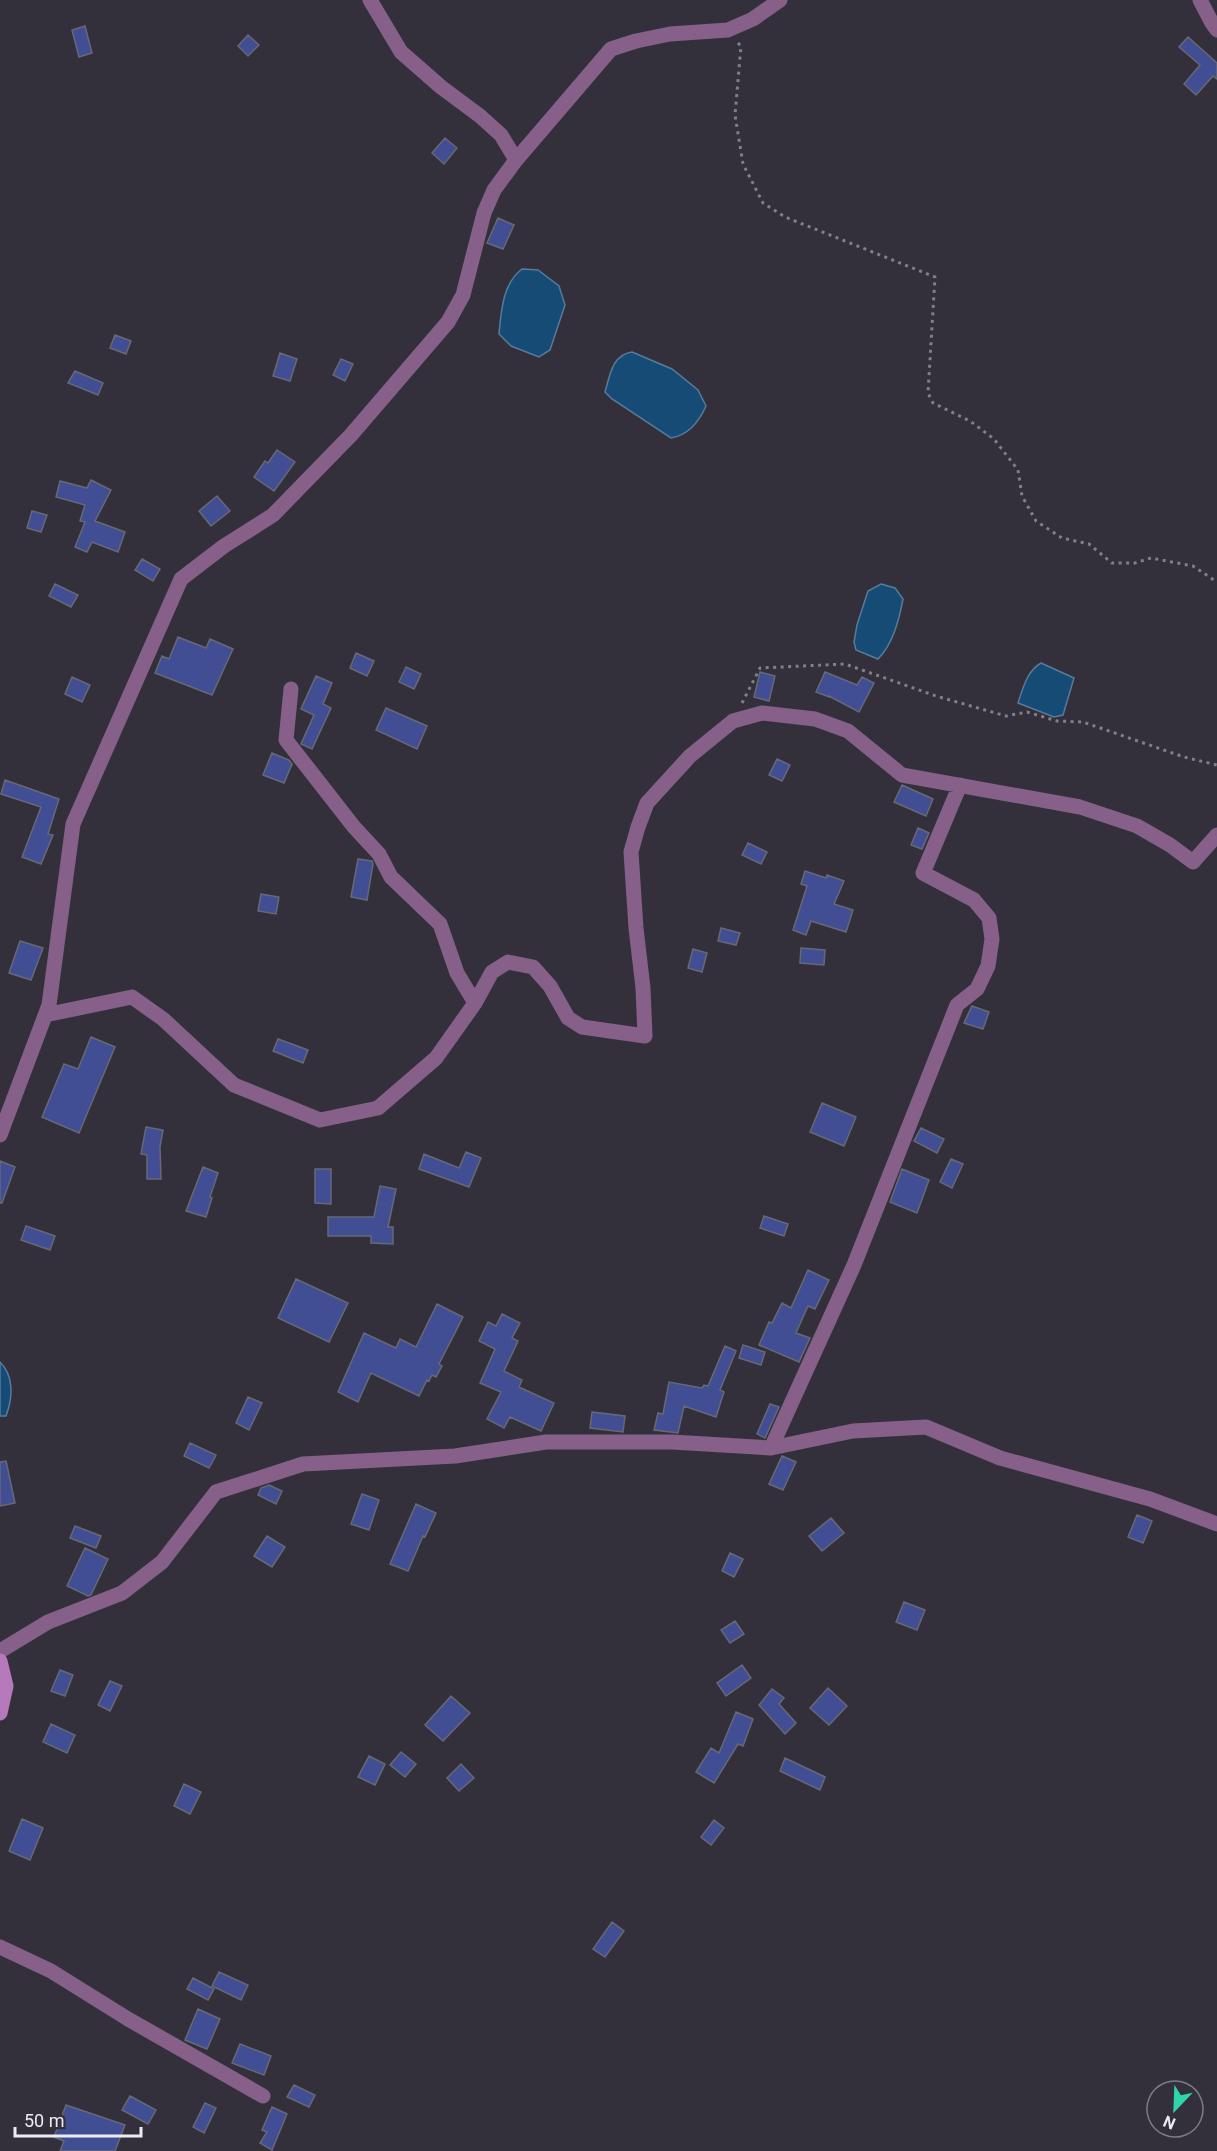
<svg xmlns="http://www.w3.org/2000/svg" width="1217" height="2151" font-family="Roboto,sans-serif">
  <rect width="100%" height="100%" fill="#33303b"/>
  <path fill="#164b76" stroke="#567b9b" stroke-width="1.5" d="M 522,269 L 538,270 L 559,286 L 565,305 L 550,350 L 539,357 L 511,346 L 499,334 C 501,311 503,283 522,269 Z
    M 632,352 L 672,369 L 698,390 L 706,406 C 699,422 689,435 671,438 L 612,399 L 605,392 C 610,375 612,355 632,352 Z
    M 881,584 L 895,588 L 903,599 C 899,620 893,644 878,659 L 856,650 L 854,642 L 857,625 L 868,591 Z
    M 1041,663 L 1074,678 L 1063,715 L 1054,717 L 1018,703 C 1023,688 1027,671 1041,663 Z
    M 0,1362 C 14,1376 13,1397 6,1416 L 0,1416 Z"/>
  <path fill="#414e94" stroke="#666975" stroke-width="1.5" d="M 85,26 L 92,53 L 79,57 L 72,30 Z
    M 248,35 L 259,45 L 248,56 L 238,46 Z
    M 1188,37 L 1217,63 L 1217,79 L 1213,76 L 1196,95 L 1184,84 L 1200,65 L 1179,47 Z
    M 445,138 L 457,148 L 444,164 L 432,153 Z
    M 498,218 L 514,225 L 503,249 L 487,243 Z
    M 115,335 L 131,341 L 126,354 L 110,348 Z
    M 280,353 L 297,359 L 290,381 L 273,376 Z
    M 341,359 L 353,364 L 345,381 L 333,375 Z
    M 75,371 L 103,383 L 98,395 L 68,383 Z
    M 277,450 L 295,462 L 274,491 L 254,477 L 265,461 L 268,463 Z
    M 91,480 L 111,490 L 95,521 L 125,532 L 118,552 L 92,542 L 87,552 L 75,547 L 85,522 L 80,521 L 85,505 L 56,497 L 60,481 L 87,488 Z
    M 217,496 L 230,511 L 211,526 L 199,511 Z
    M 32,511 L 47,515 L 41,532 L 27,528 Z
    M 142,559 L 160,569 L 153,581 L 135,570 Z
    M 55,584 L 78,595 L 71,607 L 49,596 Z
    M 178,637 L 206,648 L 210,639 L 233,649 L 212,695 L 155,673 L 162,656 L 169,659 Z
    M 356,653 L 374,661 L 367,676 L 350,668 Z
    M 406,667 L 421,674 L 414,689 L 399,682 Z
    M 760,672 L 775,676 L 769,701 L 754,697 Z
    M 825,672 L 857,685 L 862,677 L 874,683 L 859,712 L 829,696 L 829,697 L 816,692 Z
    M 316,676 L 332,683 L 323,704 L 331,708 L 312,749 L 301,744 L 314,715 L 301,709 Z
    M 72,677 L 90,685 L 82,702 L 65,694 Z
    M 386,708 L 427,726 L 417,749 L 376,730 Z
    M 272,753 L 289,760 L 292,764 L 284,783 L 263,775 Z
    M 777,759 L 790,765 L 782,781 L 769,775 Z
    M 5,780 L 59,799 L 48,834 L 53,835 L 41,864 L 22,857 L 41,807 L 1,794 Z
    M 902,785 L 933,799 L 926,816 L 894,802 Z
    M 918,828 L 929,833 L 922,849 L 911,845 Z
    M 748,843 L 767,852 L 761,864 L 742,855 Z
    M 358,859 L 372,861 L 373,864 L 367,900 L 351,897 Z
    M 805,871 L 826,878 L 827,875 L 844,881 L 834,904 L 853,910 L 846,932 L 811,921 L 806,935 L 793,930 L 807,886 L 801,884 Z
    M 261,894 L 279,897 L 276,914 L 258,911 Z
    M 721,928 L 740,933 L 736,945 L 718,941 Z
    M 20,941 L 43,948 L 31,980 L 9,973 Z
    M 801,948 L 825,950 L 824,965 L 800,963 Z
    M 693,949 L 707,953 L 702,972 L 688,968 Z
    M 972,1006 L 989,1012 L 983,1029 L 964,1023 Z
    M 91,1037 L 115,1047 L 79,1133 L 42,1117 L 64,1064 L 78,1069 Z
    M 278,1039 L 308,1050 L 303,1063 L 273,1051 Z
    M 822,1103 L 856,1117 L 844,1146 L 810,1132 Z
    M 146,1127 L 163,1130 L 160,1147 L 161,1179 L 147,1179 L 147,1155 L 141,1154 Z
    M 921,1128 L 944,1139 L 937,1153 L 914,1141 Z
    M 466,1152 L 481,1158 L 469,1187 L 419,1169 L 424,1154 L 459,1168 Z
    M 951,1159 L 963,1164 L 952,1188 L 940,1182 Z
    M 0,1161 L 15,1167 L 2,1203 L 0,1203 Z
    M 203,1167 L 218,1173 L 210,1197 L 212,1198 L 206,1217 L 186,1211 Z
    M 315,1169 L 331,1169 L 331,1204 L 315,1203 Z
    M 902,1169 L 929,1180 L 917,1213 L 890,1202 Z
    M 380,1186 L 396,1189 L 388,1227 L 393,1227 L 393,1244 L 371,1243 L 371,1236 L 328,1236 L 328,1217 L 374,1217 Z
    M 764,1216 L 788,1224 L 784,1236 L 760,1228 Z
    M 26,1226 L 55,1236 L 50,1250 L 21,1240 Z
    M 808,1270 L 829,1280 L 815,1309 L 808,1306 L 796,1333 L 810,1338 L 799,1362 L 759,1345 L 769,1322 L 772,1323 L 782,1303 L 791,1308 Z
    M 296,1279 L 348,1303 L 329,1342 L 278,1318 Z
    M 437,1304 L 463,1317 L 439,1364 L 442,1366 L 436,1377 L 432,1375 L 429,1381 L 427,1380 L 419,1396 L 371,1373 L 358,1402 L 338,1392 L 364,1333 L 396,1348 L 400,1339 L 416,1347 Z
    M 502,1314 L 520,1323 L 512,1338 L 518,1341 L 504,1371 L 522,1380 L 519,1387 L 554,1403 L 541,1431 L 510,1417 L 504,1428 L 487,1419 L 501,1392 L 480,1383 L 495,1349 L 479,1341 L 488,1322 L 496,1326 Z
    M 743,1345 L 765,1352 L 761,1365 L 739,1358 Z
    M 725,1346 L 736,1351 L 720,1390 L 724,1392 L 716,1417 L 684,1406 L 678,1433 L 654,1430 L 658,1413 L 663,1414 L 669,1382 L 702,1388 L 704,1385 L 708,1386 Z
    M 248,1397 L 262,1403 L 249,1430 L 236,1423 Z
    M 770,1404 L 779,1407 L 765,1438 L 757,1434 Z
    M 592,1412 L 625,1416 L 623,1432 L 590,1428 Z
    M 190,1443 L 216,1455 L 209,1468 L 184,1456 Z
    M 782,1456 L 796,1462 L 783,1490 L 769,1484 Z
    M 6,1461 L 15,1503 L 0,1506 L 0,1462 Z
    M 269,1485 L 282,1491 L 276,1504 L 258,1495 L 261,1488 Z
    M 362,1494 L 379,1500 L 369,1530 L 351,1524 Z
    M 416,1504 L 436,1513 L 425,1537 L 423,1536 L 408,1571 L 390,1564 Z
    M 1137,1515 L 1152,1521 L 1143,1543 L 1128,1537 Z
    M 831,1518 L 844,1533 L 822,1551 L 809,1536 Z
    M 75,1526 L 101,1536 L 96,1548 L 70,1538 Z
    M 267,1536 L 285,1547 L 272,1567 L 254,1556 Z
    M 85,1548 L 108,1559 L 91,1595 L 88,1596 L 67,1586 Z
    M 730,1553 L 743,1559 L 734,1577 L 722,1571 Z
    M 904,1602 L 925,1610 L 917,1630 L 896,1622 Z
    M 735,1621 L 744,1634 L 730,1643 L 721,1630 Z
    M 742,1665 L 751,1678 L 726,1696 L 717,1683 Z
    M 60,1670 L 73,1675 L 65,1696 L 51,1691 Z
    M 110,1681 L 122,1686 L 110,1711 L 98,1705 Z
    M 828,1688 L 847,1706 L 829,1725 L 810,1708 Z
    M 772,1689 L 784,1698 L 779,1704 L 796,1723 L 785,1734 L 759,1705 Z
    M 451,1696 L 470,1713 L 443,1741 L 425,1725 Z
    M 736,1712 L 753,1719 L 743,1746 L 738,1744 L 714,1783 L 696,1772 L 711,1748 L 719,1753 Z
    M 51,1724 L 75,1735 L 67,1753 L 43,1742 Z
    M 401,1752 L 416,1764 L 405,1777 L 390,1765 Z
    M 369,1756 L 385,1764 L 375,1785 L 358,1777 Z
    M 785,1758 L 825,1777 L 820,1790 L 780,1771 Z
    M 461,1764 L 474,1778 L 459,1791 L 447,1778 Z
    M 184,1784 L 201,1792 L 190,1814 L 174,1806 Z
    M 22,1819 L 43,1828 L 30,1860 L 9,1851 Z
    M 714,1820 L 724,1828 L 711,1845 L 701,1837 Z
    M 612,1922 L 624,1931 L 605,1957 L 593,1949 Z
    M 219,1972 L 248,1985 L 241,2000 L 212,1986 Z
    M 193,1978 L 214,1989 L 208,2000 L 187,1989 Z
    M 198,2009 L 220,2019 L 207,2049 L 185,2040 Z
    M 240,2044 L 271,2056 L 264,2075 L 232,2063 Z
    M 294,2085 L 315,2095 L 309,2107 L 287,2097 Z
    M 130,2096 L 156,2110 L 148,2124 L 122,2110 Z
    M 205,2103 L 216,2108 L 204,2133 L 193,2127 Z
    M 66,2105 L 125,2125 L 115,2151 L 60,2151 L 64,2141 L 54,2137 Z
    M 272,2107 L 287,2114 L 272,2150 L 260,2143 L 267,2132 L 262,2130 Z"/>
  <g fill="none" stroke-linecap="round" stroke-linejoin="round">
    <path stroke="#817f88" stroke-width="3" stroke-dasharray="3 4.5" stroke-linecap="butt" d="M 738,43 L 741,46 L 735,115 L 743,164 L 763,203 L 785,217 L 935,277 L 928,393 L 933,403 L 970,421 L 994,439 L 1018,470 L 1022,496 L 1036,521 L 1062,538 L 1089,544 L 1112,563 L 1135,563 L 1151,558 L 1193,566 L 1217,582
      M 742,703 L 760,668 L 845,664 L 936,696 L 1006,716 L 1027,712 L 1057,721 L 1083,722 L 1184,757 L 1217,765"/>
    <path stroke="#87608a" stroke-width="15" d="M 370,0 L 401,52 L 441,87 L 480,116 L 501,135 L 516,160
      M 1200,0 L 1212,23 L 1217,30
      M 291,689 L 286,740 L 354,827 L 379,854 L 391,877 L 440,924 L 457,973 L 475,1003
      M 45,1015 L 132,997 L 163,1019 L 234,1085 L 320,1120 L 378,1108 L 436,1058 L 475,1003 L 492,972 L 508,962 L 533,967 L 550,986 L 568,1018 L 582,1027 L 645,1036 L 643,988 L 636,928 L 631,852 L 638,827 L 647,803 L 690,756 L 733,721 L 762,713 L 815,719 L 848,731 L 902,775 L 1080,807 L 1137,826 L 1170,845 L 1193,862 L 1217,835
      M 0,1135 L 49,1005 L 73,824 L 181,579 L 224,546 L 273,515 L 351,435 L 448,322 L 463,295 L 484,213 L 494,190 L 516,160 L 611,49 L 636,41 L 670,34 L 728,30 L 753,19 L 780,0
      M 771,1448 L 854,1265 L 957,1005 L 977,989 L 988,966 L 992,939 L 989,918 L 974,900 L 923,873 L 960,785
      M 0,1651 L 48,1622 L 122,1593 L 162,1562 L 216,1492 L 303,1464 L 455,1456 L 546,1442 L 672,1442 L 771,1448 L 853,1431 L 926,1427 L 1000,1458 L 1150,1499 L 1217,1524
      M 0,1947 L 51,1971 L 128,2019 L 263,2096"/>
    <path stroke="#b679bb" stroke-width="15" d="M 0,1661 L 6,1686 L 0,1713"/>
  </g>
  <g transform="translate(1175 2109) rotate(203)"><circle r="28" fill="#33303b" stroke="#7d7b84" stroke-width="1.5"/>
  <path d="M0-4.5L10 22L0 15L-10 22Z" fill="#2ed4aa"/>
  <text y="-9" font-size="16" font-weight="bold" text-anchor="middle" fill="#edebf2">N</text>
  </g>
  <path d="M15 2127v9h126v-9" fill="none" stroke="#edebf2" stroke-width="3"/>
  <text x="24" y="2127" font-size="18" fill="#edebf2" stroke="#33303b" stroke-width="4.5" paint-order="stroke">50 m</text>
</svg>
